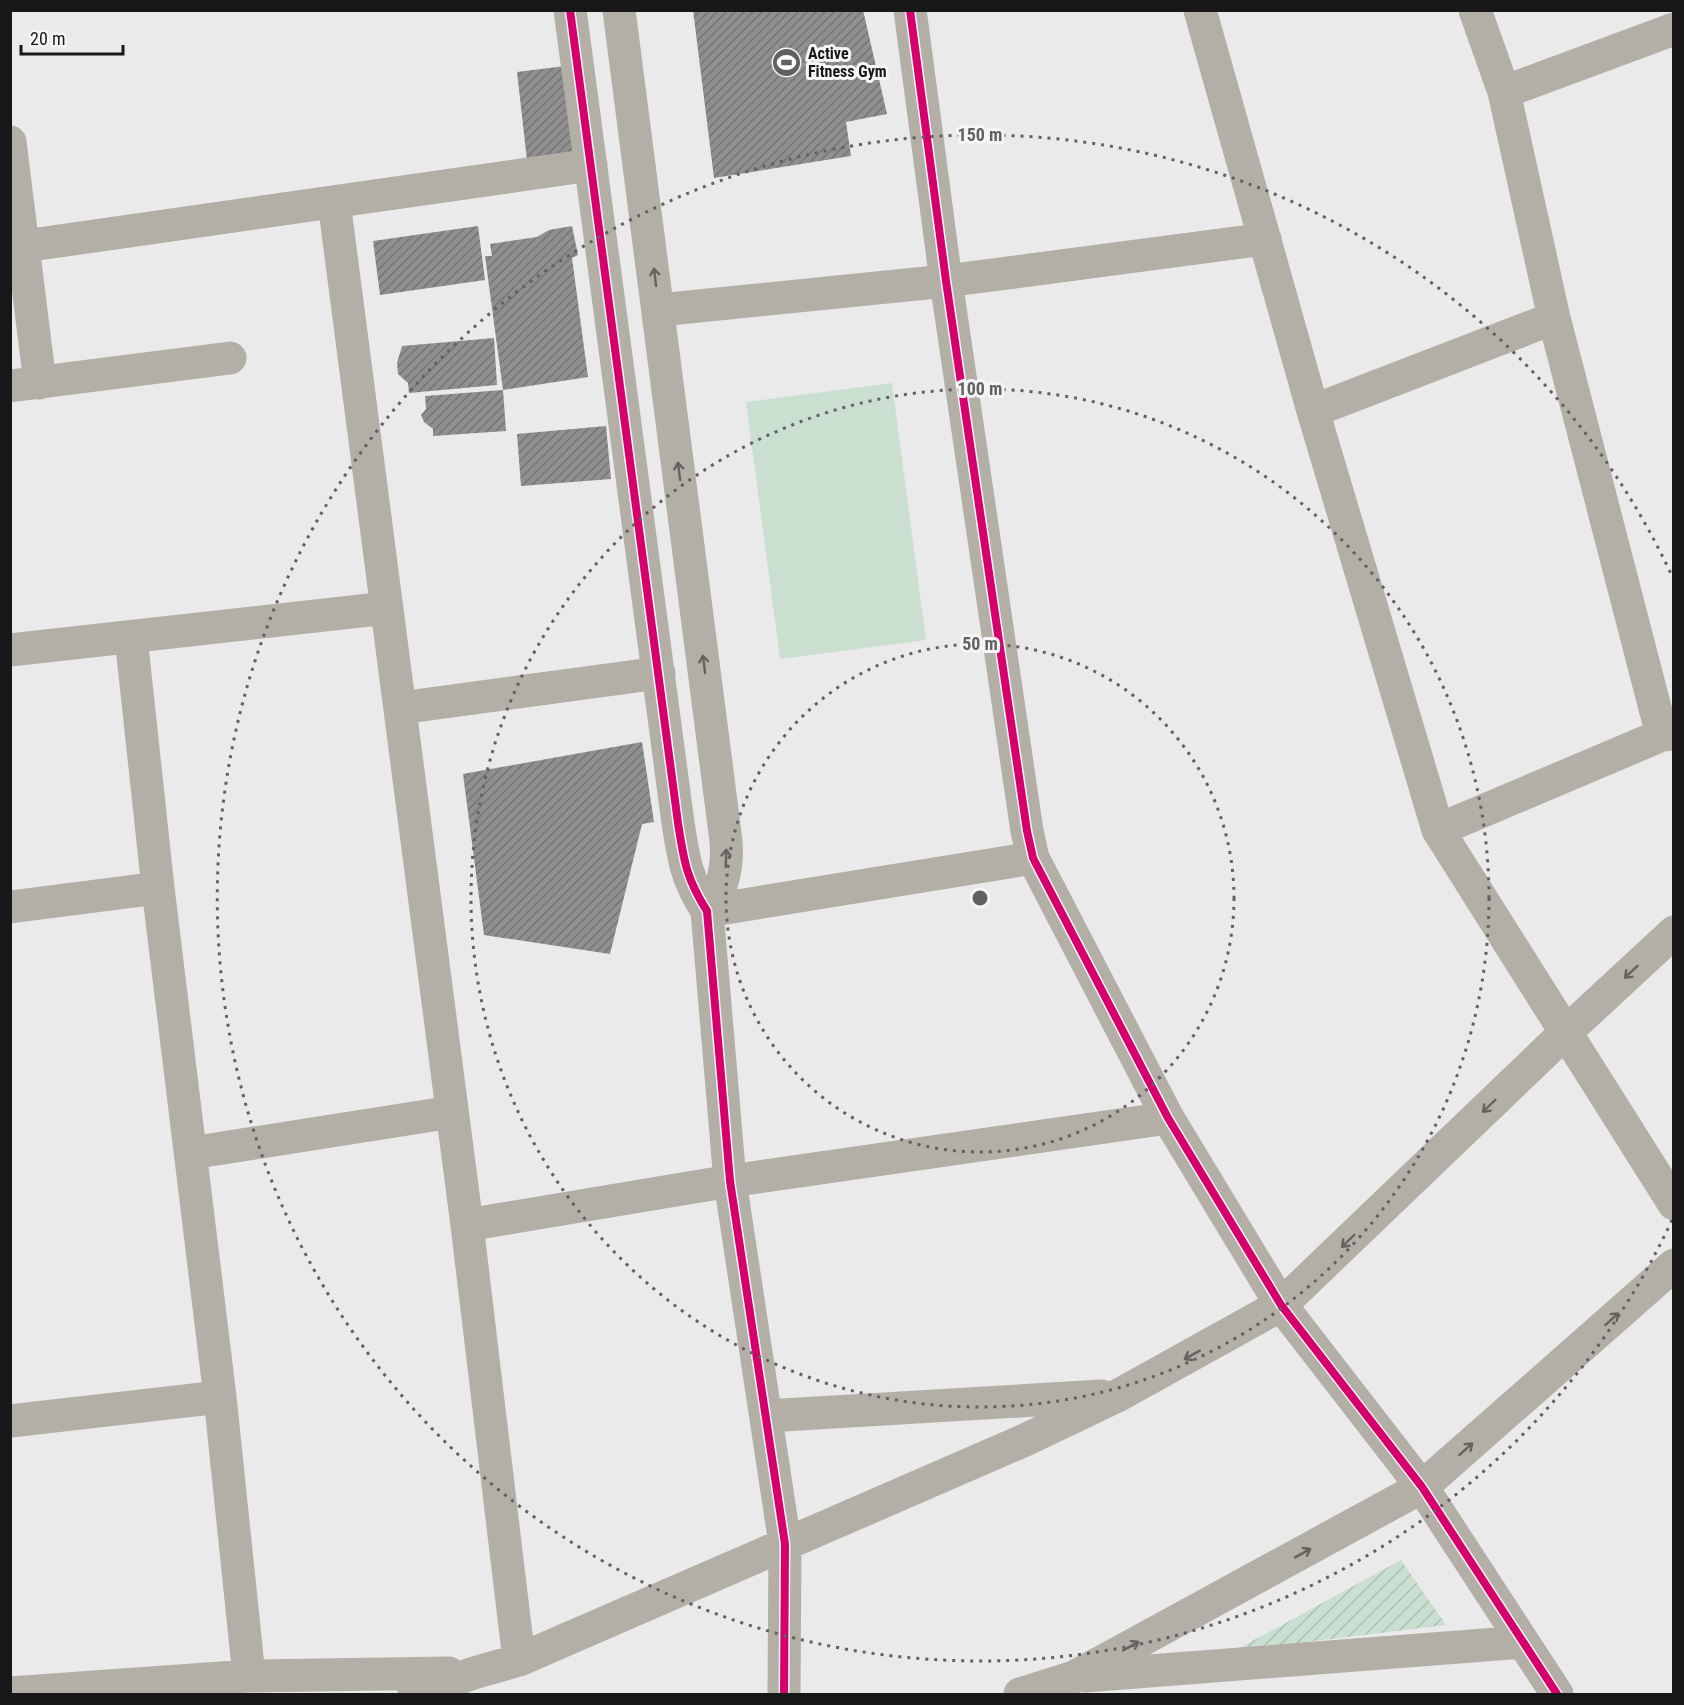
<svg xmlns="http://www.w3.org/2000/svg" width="1684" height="1705" font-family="'Roboto Condensed',sans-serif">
  <defs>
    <pattern id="garden-furrows" width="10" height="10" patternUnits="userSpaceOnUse" patternTransform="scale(1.5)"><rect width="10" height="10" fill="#cbdfd1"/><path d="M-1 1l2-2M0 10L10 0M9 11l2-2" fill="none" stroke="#aebfb3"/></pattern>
    <pattern id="building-hatch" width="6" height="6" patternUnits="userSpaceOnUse" patternTransform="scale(1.5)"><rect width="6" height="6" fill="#8f8f8f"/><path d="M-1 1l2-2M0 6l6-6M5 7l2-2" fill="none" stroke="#747474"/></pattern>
  </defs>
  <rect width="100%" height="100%" fill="#eaeaea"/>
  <path fill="url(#garden-furrows)" d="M 1401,1560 L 1446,1625 L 1234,1651 Z"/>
  <path fill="#cbdfd1" d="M 892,383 L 926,640 L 780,659 L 746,402 Z"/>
  <path fill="url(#building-hatch)" d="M 693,10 L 863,10 L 887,114 L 846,122 L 851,156 L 714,178 Z
    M 565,66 L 577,164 L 528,169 L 517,72 Z
    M 478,226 L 485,280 L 380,295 L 373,241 Z
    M 572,226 L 578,255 L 572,258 L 588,377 L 503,390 L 506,431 L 433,436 L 433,429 L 424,422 L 421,415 L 426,409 L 425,396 L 503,390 L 485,256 L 492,256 L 490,244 L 537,237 L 549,230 Z
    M 494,338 L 497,385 L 409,393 L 408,383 L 398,374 L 397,363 L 402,346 Z
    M 606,426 L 611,479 L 521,486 L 517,434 Z
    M 642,742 L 654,822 L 642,824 L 610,954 L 484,935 L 463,774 Z"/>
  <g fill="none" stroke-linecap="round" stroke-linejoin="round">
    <path stroke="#b3aea6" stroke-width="33" d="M 570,10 L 678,823 C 684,861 686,878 707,911 L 730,1181 L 785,1544 L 784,1694
      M 619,10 L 726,841 C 728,868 723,889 707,911
      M 910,10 L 946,281 L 1027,831 L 1033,858 L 1168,1118 L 1281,1305 L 1422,1487 L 1557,1694
      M 1200,10 L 1313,411 L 1438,830 L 1674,1204
      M 1475,10 L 1504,92 L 1554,318 L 1662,735
      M 1504,92 L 1674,29
      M 10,142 L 40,383
      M 334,202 L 467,1225 L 519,1660
      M 24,246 L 591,165
      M 659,310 L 946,281 L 1265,239
      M 10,386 L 230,358
      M 1313,411 L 1554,318
      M 131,637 L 158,888 L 220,1397 L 249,1676
      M 10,650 L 387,608
      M 400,708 L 659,673
      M 1438,830 L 1662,735 L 1674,734
      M 10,907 L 158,888
      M 707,911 L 1033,858
      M 191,1153 L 452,1112
      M 467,1225 L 730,1181 L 1168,1118
      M 766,1416 L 1102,1396
      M 10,1421 L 220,1397
      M 1085,1676 L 1523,1642
      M 10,1693 L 249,1676 L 449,1673
      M 414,1694 L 474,1673 L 519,1660 L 1025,1440 L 1119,1395 L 1281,1305 L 1566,1032 L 1674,932
      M 1020,1694 L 1074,1677 L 1422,1487 L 1674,1265"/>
    <defs>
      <path id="cycleway" d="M 570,10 L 678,823 C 684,861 686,878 707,911 L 730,1181 L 785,1544 L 784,1694
        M 910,10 L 946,281 L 1027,831 L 1033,858 L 1168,1118 L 1281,1305 L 1422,1487 L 1557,1694"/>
    </defs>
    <use href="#cycleway" stroke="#f6f6f8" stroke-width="11"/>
    <use href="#cycleway" stroke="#d6006c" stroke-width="8"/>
  </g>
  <defs><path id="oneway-shaft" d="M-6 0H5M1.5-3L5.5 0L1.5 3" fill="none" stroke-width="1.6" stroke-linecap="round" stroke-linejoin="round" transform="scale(1.5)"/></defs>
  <g stroke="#65625f">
    <use href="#oneway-shaft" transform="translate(655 277) rotate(-97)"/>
    <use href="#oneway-shaft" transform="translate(679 471) rotate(-97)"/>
    <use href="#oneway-shaft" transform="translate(704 664) rotate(-97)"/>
    <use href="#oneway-shaft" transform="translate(726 858) rotate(-88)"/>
    <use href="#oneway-shaft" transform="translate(1631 972) rotate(137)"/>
    <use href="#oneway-shaft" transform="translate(1489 1106) rotate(136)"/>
    <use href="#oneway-shaft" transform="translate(1348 1241) rotate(136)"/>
    <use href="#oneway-shaft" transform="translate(1612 1319) rotate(-42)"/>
    <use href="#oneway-shaft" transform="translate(1192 1355) rotate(151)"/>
    <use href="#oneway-shaft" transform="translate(1466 1449) rotate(-42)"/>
    <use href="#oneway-shaft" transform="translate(1303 1553) rotate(-29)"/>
    <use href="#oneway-shaft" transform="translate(1131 1646) rotate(-29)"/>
  </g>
  <g fill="none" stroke="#616162" stroke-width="3" stroke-dasharray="3 6">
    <circle cx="980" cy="898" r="254"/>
    <circle cx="980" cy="898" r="509"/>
    <path d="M1672 1220A763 763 0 1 1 1672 576"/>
  </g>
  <defs>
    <symbol id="stadium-disc" viewBox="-11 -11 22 22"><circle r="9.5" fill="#616162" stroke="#f6f6f8"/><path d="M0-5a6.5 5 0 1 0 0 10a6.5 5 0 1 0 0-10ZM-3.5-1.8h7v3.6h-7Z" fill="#fff"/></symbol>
  </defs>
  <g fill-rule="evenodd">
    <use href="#stadium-disc" x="770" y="46" width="33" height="33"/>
  </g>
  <g text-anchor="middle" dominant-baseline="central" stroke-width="6" stroke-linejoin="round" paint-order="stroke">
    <g font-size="16" font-weight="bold" fill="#171718" stroke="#f6f6f8" text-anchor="start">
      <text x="808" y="53">Active<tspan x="808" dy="18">Fitness Gym</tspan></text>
    </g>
  </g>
  <circle cx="980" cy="898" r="9" fill="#616162" stroke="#f6f6f8" stroke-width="3"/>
  <g font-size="18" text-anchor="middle" font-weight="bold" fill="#616162" stroke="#f6f6f8" stroke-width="6" stroke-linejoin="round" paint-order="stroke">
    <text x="980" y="141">150 m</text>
    <text x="980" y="395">100 m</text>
    <text x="980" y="650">50 m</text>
  </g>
  <rect width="1684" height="1705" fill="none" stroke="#171718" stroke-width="24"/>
  <path d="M21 45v9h102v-9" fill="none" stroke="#171718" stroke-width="3"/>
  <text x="30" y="45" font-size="18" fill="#171718" stroke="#f6f6f8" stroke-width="4.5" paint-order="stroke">20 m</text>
</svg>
